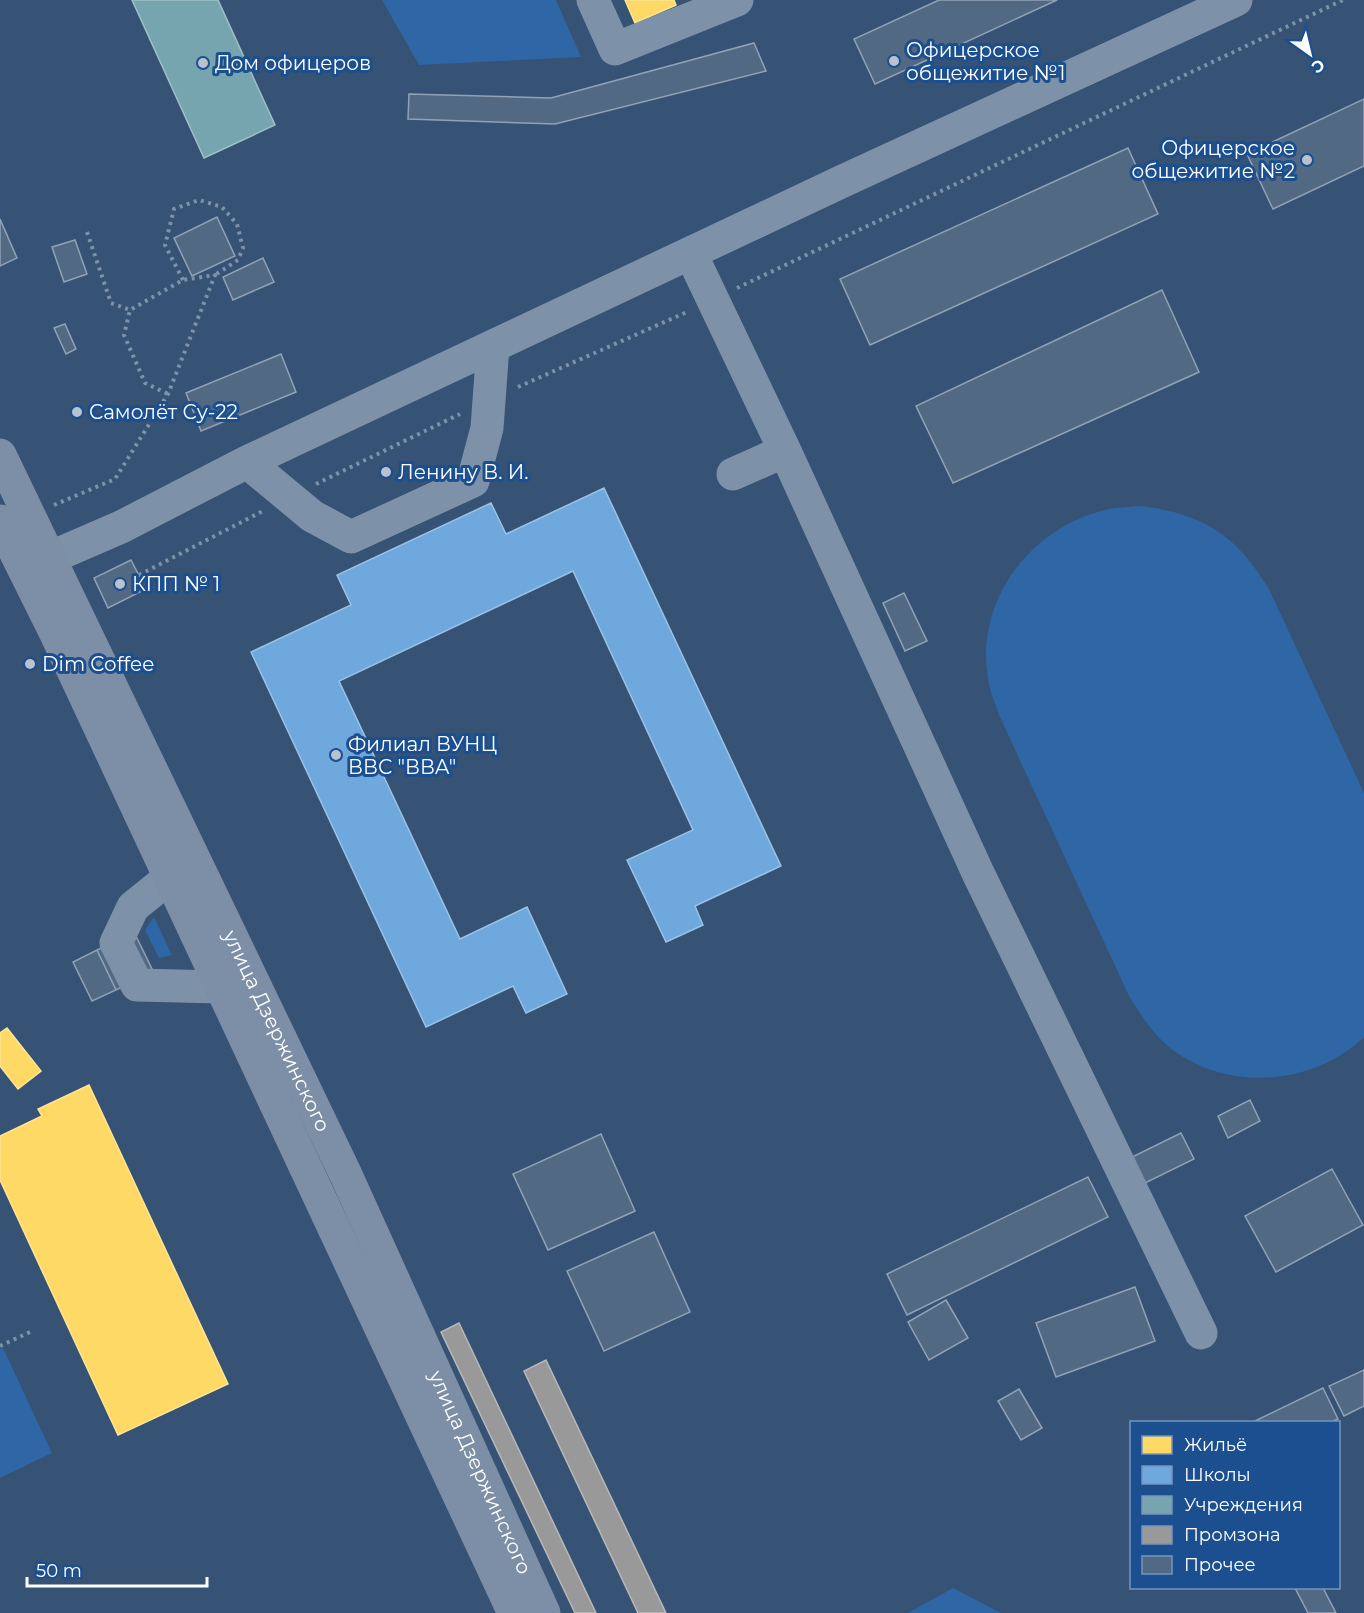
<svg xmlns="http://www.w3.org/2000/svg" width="1364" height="1613" font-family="Montserrat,sans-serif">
  <rect width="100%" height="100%" fill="#365274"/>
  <path fill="#2f66a5" d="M 382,0 L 556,0 L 581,57 L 419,65 Z
    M 1141,506 C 1204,514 1236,535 1269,589 L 1364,793 L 1364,1037 C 1312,1087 1225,1092 1169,1047 C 1152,1033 1140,1014 1129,996 L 999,715 C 996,705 991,695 989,684 C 972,603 1030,526 1109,509 C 1119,507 1131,507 1141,506 Z
    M 154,917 L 172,955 L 159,958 L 145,930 Z
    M 3,1348 L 52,1453 L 0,1478 L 0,1349 Z
    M 953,1588 L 1001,1613 L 908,1613 Z"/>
  <path fill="#ffd966" stroke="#ffe494" stroke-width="1.5" d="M 625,0 L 674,0 L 676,5 L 635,23 Z
    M 7,1028 L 41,1071 L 18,1089 L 0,1066 L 0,1033 Z
    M 89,1085 L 228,1384 L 118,1435 L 0,1180 L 0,1136 L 42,1116 L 38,1109 Z"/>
  <path fill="#6fa8dc" stroke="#9ac2e6" stroke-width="1.5" d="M 604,488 L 781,866 L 695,906 L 703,925 L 666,942 L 627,860 L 693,830 L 573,571 L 339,681 L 460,939 L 527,907 L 567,994 L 526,1013 L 513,986 L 426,1027 L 251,652 L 351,605 L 337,575 L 491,503 L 506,534 Z"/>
  <path fill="#76a5af" stroke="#9fc0c7" stroke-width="1.5" d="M 132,0 L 218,0 L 275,125 L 204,158 Z"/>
  <path fill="#999" stroke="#b8b8b8" stroke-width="1.5" d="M 459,1323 L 596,1613 L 575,1613 L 441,1332 Z
    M 546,1360 L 666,1613 L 638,1613 L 524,1371 Z"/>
  <path fill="#526984" stroke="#92a2b6" stroke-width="1.5" d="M 939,0 L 1057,0 L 875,84 L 854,39 Z
    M 754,43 L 766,71 L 555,124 L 408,119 L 409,94 L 551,98 Z
    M 1364,99 L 1364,166 L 1273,209 L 1247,154 Z
    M 1128,148 L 1158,214 L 870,345 L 840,279 Z
    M 217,217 L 235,256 L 192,276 L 174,238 Z
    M 0,219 L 17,258 L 0,266 Z
    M 75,240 L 87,274 L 64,282 L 52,247 Z
    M 263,258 L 274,282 L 233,300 L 223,277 Z
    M 1162,290 L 1199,372 L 953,483 L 916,406 Z
    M 65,324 L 76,349 L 66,354 L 54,328 Z
    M 281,354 L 296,392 L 201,431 L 186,393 Z
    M 131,560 L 146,589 L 108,608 L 94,578 Z
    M 904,593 L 927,641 L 905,651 L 883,603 Z
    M 134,932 L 153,971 L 116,990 L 97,950 Z
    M 97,950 L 116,990 L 92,1001 L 73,962 Z
    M 1250,1100 L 1260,1121 L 1228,1138 L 1218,1116 Z
    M 1181,1133 L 1194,1159 L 1141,1185 L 1128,1159 Z
    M 601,1134 L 635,1211 L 548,1250 L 513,1174 Z
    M 1332,1169 L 1363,1225 L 1276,1272 L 1245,1216 Z
    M 1088,1177 L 1108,1217 L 907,1315 L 887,1274 Z
    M 654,1232 L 690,1312 L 604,1351 L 567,1271 Z
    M 1135,1287 L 1155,1341 L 1056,1377 L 1036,1323 Z
    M 946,1300 L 968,1338 L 929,1360 L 908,1322 Z
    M 1364,1370 L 1364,1406 L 1344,1416 L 1329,1386 Z
    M 1323,1388 L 1338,1419 L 1331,1422 L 1253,1422 Z
    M 1019,1389 L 1042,1428 L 1021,1440 L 998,1401 Z
    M 1295,1588 L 1323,1588 L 1336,1613 L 1308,1613 Z"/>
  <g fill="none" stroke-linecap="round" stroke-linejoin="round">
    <path stroke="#7d92a8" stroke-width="4" stroke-dasharray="3 4.5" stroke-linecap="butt" d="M 87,232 L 111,303 L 130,310
      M 183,280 L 165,245 L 174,209 L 199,200 L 222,207 L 237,224 L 243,248 L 238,260 L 215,275
      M 737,288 L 1343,0
      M 518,387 L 687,312
      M 316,484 L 460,414
      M 54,505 L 115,479 L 168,394 L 215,275 L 183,280 L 130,310 L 124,335 L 145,383 L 168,394
      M 139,575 L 263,511
      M 0,1346 L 30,1332"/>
    <path stroke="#7d92a8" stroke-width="33" d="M 593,0 L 615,49 L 737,0
      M 691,254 L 785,451 L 978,873 L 1201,1333
      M 247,462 L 312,516 L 351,537 L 473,481 L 487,428 L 493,346
      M 733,474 L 785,451
      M 24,569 L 121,527 L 247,462 L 843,181 L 1236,0
      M 169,878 L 133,907 L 116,943 L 137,985 L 220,987"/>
    <g stroke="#7d8ea7" stroke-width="33">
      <path id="s1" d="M 0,455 L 346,1175 L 544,1613"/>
      <path d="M 0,521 L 56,634 L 514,1613"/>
    </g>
  </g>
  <g fill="#b9c2ce" stroke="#1b4f8f" stroke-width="2">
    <circle cx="894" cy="61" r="6"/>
    <circle cx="203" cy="63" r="6"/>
    <circle cx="1307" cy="160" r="6"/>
    <circle cx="77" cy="412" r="6"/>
    <circle cx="386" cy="472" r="6"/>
    <circle cx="120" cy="584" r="6"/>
    <circle cx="30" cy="664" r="6"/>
    <circle cx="336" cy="755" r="6"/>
  </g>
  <g text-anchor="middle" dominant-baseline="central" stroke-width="6" stroke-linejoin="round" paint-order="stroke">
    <g font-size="20" fill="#fff" stroke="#1b4f8f" text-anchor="start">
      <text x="906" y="50">Офицерское<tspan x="906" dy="23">общежитие №1</tspan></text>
      <text x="215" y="63">Дом офицеров</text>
      <text x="1295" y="148" text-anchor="end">Офицерское<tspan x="1295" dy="23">общежитие №2</tspan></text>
      <text x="89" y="412">Самолёт Су-22</text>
      <text x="398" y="472">Ленину В. И.</text>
      <text x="132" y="584">КПП № 1</text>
      <text x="42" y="664">Dim Coffee</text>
      <text x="348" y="744">Филиал ВУНЦ<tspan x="348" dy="23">ВВС "ВВА"</tspan></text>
    </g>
    <g font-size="20" fill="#fff" stroke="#1b4f8f">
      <text stroke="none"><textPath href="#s1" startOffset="639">улица Дзержинского</textPath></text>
      <text stroke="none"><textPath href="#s1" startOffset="1125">улица Дзержинского</textPath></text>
    </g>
  </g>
  <rect x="1130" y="1421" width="210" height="168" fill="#1b4f8f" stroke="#7695bc" stroke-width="1.5"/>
  <rect x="1142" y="1436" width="30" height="18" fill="#ffd966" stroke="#7695bc" stroke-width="1.5"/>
  <text x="1184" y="1451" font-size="18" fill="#ffffff">Жильё</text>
  <rect x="1142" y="1466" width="30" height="18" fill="#6fa8dc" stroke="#7695bc" stroke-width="1.5"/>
  <text x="1184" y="1481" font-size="18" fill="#ffffff">Школы</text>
  <rect x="1142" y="1496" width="30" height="18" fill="#76a5af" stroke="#7695bc" stroke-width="1.5"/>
  <text x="1184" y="1511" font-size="18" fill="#ffffff">Учреждения</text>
  <rect x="1142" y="1526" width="30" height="18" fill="#999999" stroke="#7695bc" stroke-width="1.5"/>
  <text x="1184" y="1541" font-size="18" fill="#ffffff">Промзона</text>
  <rect x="1142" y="1556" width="30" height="18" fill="#526984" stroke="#7695bc" stroke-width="1.5"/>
  <text x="1184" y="1571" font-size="18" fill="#ffffff">Прочее</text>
  <g transform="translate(1310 54) rotate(146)" stroke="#1b4f8f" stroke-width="4.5" paint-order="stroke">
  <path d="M0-4.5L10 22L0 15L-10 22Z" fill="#ffffff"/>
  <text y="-9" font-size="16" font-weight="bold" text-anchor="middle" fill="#ffffff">С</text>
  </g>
  <path d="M27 1577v9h180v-9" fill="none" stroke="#ffffff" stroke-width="3"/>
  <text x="36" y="1577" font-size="18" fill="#ffffff" stroke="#1b4f8f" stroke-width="4.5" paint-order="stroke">50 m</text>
</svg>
